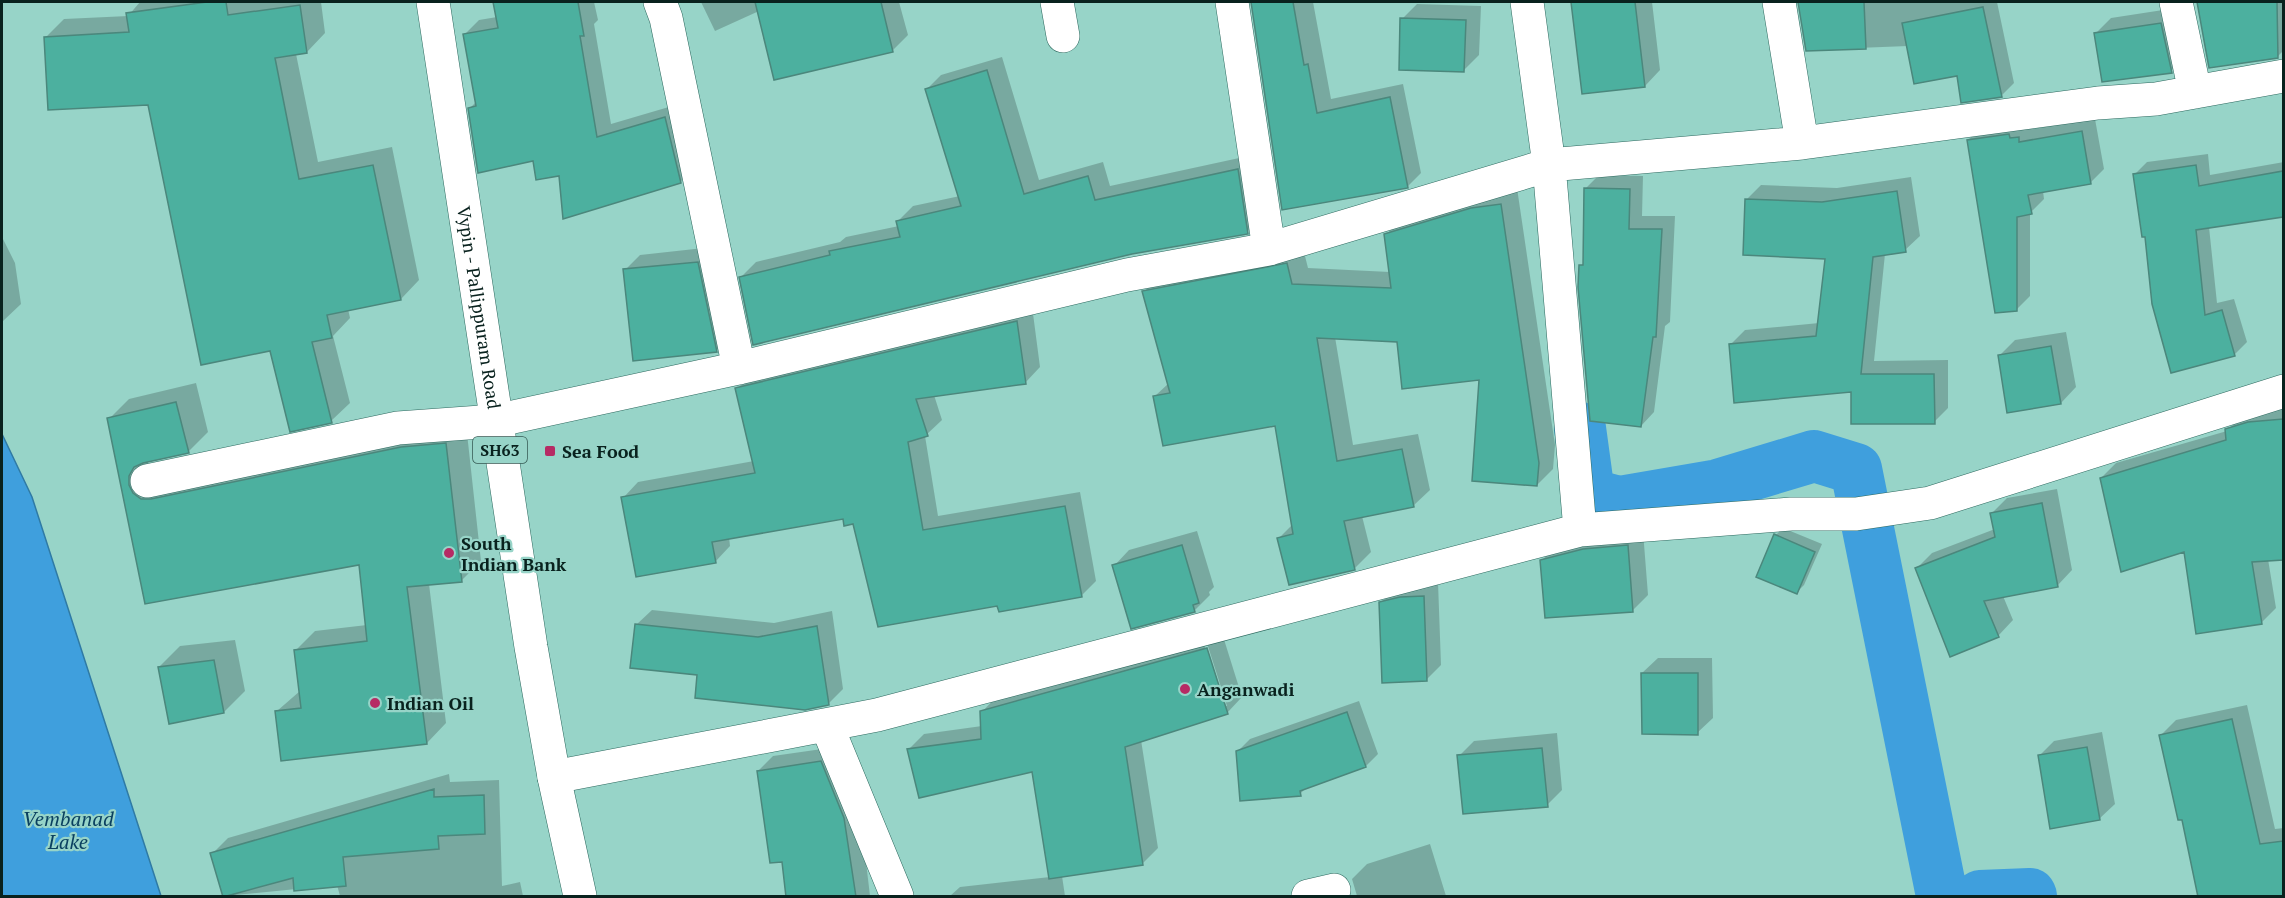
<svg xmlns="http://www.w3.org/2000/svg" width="2285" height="898" font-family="'PT Serif',serif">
  <rect width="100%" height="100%" fill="#97d4c8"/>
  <path fill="#3f9fdd" stroke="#2f7aa4" stroke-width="1.5" d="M 2,434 L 32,497 L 161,896 L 2,896 Z"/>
  <path fill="#0003" fill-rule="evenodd" d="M 140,2 L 321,2 L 325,33 L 307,52 L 296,54 L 318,162 L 392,147 L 419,280 L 401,299 L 348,309 L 350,318 L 333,336 L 350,403 L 331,421 L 271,349 L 149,103 L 45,38 L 64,19 L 128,16 Z
    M 495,2 L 594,2 L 598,20 L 594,24 L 611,124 L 679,104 L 695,168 L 680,182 L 560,174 L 534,159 L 470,108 L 477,101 L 465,34 L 479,20 L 497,17 Z
    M 701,2 L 779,2 L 715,31 Z
    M 826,2 L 899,2 L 908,35 L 893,50 L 775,78 L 778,13 Z
    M 1267,2 L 1313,2 L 1331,99 L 1403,84 L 1421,173 L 1407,187 L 1283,208 L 1254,15 Z
    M 1573,2 L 1652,2 L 1660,70 L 1645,86 L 1584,93 Z
    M 1799,2 L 1997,2 L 2014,83 L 2001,96 L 1908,46 L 1807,50 Z
    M 2197,2 L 2284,2 L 2284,50 L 2277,57 L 2210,67 Z
    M 1417,4 L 1481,6 L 1479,55 L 1463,71 L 1402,19 Z
    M 2176,8 L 2186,56 L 2171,71 L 2096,33 L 2111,18 Z
    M 1002,57 L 1039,180 L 1103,162 L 1110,186 L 1253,155 L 1262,217 L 1247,232 L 741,277 L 756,262 L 840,242 L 846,237 L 899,226 L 898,221 L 913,206 L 960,196 L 926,90 L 941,75 Z
    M 2095,119 L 2104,169 L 2090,183 L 2043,191 L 2044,199 L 2030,213 L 2030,296 L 2016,310 L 1968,140 L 1982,127 L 2031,125 L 2032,129 Z
    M 2208,154 L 2210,175 L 2284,162 L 2284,215 L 2209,227 L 2217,303 L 2234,299 L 2247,342 L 2235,354 L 2172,371 L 2135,174 L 2147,162 Z
    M 1599,175 L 1643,176 L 1642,216 L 1675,216 L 1670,322 L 1665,326 L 1654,412 L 1641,426 L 1581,266 L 1585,262 L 1585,189 Z
    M 1911,177 L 1920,236 L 1905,250 L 1885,254 L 1874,361 L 1948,360 L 1948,408 L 1934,422 L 1731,344 L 1745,330 L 1819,323 L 1826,257 L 1747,199 L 1761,185 L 1837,188 Z
    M 1517,188 L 1555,445 L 1553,469 L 1537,485 L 1481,379 L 1398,341 L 1335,337 L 1353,445 L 1418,434 L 1430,490 L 1413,506 L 1362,516 L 1371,552 L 1355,568 L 1279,538 L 1293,524 L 1276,424 L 1155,396 L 1169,383 L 1144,292 L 1160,275 L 1303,248 L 1308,268 L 1390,272 L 1386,235 L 1402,218 Z
    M 2,237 L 15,263 L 21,304 L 2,322 Z
    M 713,247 L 731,336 L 716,351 L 625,270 L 640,255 Z
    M 1032,306 L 1040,367 L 1025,383 L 934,395 L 942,420 L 925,436 L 938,516 L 1080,492 L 1096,581 L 1081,596 L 999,604 L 844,518 L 729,537 L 730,546 L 715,562 L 623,498 L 638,482 L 754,461 L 737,389 L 752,373 Z
    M 2066,332 L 2076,387 L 2061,403 L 2000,355 L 2015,340 Z
    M 196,383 L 208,432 L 188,452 L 148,460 L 148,465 L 466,424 L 481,561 L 461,581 L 429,584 L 446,723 L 427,743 L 277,711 L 300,691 L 295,651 L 315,631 L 367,625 L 360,563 L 146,602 L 109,419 L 129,399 Z
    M 2284,408 L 2284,558 L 2268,559 L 2276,608 L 2261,623 L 2185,550 L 2101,478 L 2116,463 L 2227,431 L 2242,415 Z
    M 2057,489 L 2072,570 L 2057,586 L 2003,596 L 2013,620 L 1998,636 L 1917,568 L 1932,553 L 1995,529 L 1992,513 L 2007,498 Z
    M 1783,528 L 1822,544 L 1804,585 L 1796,593 L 1776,535 Z
    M 1197,531 L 1214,587 L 1209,592 L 1210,595 L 1194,611 L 1114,566 L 1129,550 Z
    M 1643,531 L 1648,595 L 1633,610 L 1542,560 L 1557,545 Z
    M 1438,582 L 1441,665 L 1426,680 L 1380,603 L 1396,588 Z
    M 652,610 L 774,623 L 832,611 L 843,689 L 828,704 L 699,673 L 636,625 Z
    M 1222,633 L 1242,697 L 1227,713 L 1141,740 L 1158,848 L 1143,863 L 1062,876 L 1065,896 L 950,896 L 960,887 L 1050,877 L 1033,770 L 908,750 L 924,734 L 982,726 L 982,712 L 997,696 ZM 1206,640 L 1227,706 L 1223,706 L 1203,641 Z
    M 235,640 L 245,691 L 224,712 L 159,667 L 180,646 Z
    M 1658,658 L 1712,658 L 1713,718 L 1697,733 L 1642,673 Z
    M 1359,701 L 1378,754 L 1366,766 L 1308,786 L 1300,794 L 1237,752 L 1250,739 Z
    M 2247,705 L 2275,829 L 2284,828 L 2284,896 L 2200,896 L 2183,818 L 2160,736 L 2176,720 Z
    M 2102,732 L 2115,804 L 2099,819 L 2039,756 L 2054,741 Z
    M 1557,733 L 1562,790 L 1547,805 L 1459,756 L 1474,741 Z
    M 836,747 L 859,802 L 870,896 L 788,896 L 784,860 L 758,771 L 773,756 Z
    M 449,774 L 450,782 L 499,780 L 502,886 L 520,882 L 523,896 L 340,896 L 337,885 L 225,896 L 212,854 L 228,838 Z
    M 1430,844 L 1446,896 L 1357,896 L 1352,879 L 1367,864 Z"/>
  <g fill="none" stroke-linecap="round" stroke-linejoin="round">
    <path stroke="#3f9fdd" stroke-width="52" d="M 1580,428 L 1589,494 L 1619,502 L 1718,485 L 1814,456 L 1856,469 L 1942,896
      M 1980,896 L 2030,894 L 2031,896"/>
  </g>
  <path fill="#4cb09f" stroke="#4b877c" stroke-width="1.5" d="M 207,2 L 226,2 L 228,15 L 300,5 L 307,53 L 275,58 L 299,179 L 373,165 L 401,300 L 327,315 L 332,338 L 312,342 L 332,423 L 290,432 L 270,351 L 201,365 L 148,105 L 48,110 L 44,37 L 129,32 L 126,13 Z
    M 493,2 L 578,2 L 584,36 L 580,36 L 597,137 L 665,117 L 681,183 L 563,219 L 559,176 L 536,180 L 533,161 L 478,173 L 468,108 L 476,106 L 463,34 L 498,28 Z
    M 755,2 L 881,2 L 893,52 L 774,80 Z
    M 1251,2 L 1293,2 L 1304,65 L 1308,64 L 1317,113 L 1390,97 L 1408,188 L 1282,210 Z
    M 1571,2 L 1635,2 L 1645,87 L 1582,94 Z
    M 1798,2 L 1864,2 L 1866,49 L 1806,51 Z
    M 2197,2 L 2277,2 L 2278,58 L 2209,68 Z
    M 1983,7 L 2002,97 L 1961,103 L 1957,76 L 1914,84 L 1902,23 Z
    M 1400,18 L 1466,20 L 1464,72 L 1399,70 Z
    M 2161,23 L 2172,73 L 2102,82 L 2094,33 Z
    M 987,70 L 1024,194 L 1088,176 L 1095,200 L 1238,169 L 1248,234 L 1132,254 L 753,345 L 739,277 L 830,255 L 829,251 L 900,237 L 896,221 L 961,206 L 925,89 Z
    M 2082,131 L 2091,184 L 2028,195 L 2032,214 L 2017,217 L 2017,311 L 1995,313 L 1967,140 L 2009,134 L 2010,138 L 2019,137 L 2019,142 Z
    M 2196,165 L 2199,186 L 2283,171 L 2283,217 L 2196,230 L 2205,315 L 2222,310 L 2235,356 L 2171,373 L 2152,304 L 2145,237 L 2142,237 L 2133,174 Z
    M 1584,188 L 1630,189 L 1629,229 L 1662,229 L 1656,337 L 1653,337 L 1641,427 L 1590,421 L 1578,287 L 1579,265 L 1583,265 Z
    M 1897,191 L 1906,252 L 1873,257 L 1861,374 L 1934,374 L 1935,424 L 1851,424 L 1851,392 L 1734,403 L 1729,344 L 1816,336 L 1825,259 L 1743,255 L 1745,199 L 1822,202 Z
    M 1501,204 L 1539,463 L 1537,486 L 1472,481 L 1479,380 L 1402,389 L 1397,342 L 1317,338 L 1337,461 L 1402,449 L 1414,507 L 1344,521 L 1355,570 L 1289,585 L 1277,538 L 1293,534 L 1275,426 L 1163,446 L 1153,396 L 1170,393 L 1142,291 L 1287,263 L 1292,284 L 1391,288 L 1384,234 L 1471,208 Z
    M 698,262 L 717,352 L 633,361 L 623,269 Z
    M 1017,321 L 1026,384 L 916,399 L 928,436 L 908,442 L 923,530 L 1065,506 L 1082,597 L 999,612 L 997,606 L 878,627 L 853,524 L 844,526 L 843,519 L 712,542 L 716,563 L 636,577 L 621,497 L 755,473 L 735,388 Z
    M 2051,346 L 2061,404 L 2007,413 L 1998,355 Z
    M 176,402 L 189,453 L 143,463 L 134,467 L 129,476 L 129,485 L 133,493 L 141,499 L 151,499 L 401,447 L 446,443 L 462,582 L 407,587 L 427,744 L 281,761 L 275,711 L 301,708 L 294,650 L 367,641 L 359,565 L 145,604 L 107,418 Z
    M 2283,419 L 2283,560 L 2252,562 L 2262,624 L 2196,634 L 2184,552 L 2121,572 L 2100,478 L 2226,440 L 2225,429 L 2248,422 Z
    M 2042,503 L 2058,587 L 1984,601 L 1999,637 L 1950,657 L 1915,568 L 1995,537 L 1990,513 Z
    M 1774,534 L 1815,552 L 1797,594 L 1756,577 Z
    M 1182,545 L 1199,603 L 1193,605 L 1195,612 L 1131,629 L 1112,565 Z
    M 1628,545 L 1633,612 L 1545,618 L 1540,560 L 1583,549 Z
    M 1424,596 L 1427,681 L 1382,683 L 1379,602 L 1400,597 Z
    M 635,624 L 758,637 L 817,626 L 829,705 L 805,710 L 695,698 L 697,675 L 630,668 Z
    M 1207,648 L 1228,714 L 1125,747 L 1143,865 L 1049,879 L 1032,772 L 919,798 L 907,749 L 981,739 L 980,711 Z
    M 214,660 L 224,713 L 169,724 L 158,667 Z
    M 1641,673 L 1698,673 L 1698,735 L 1642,734 Z
    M 1347,712 L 1366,767 L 1300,791 L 1301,796 L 1240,801 L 1236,751 Z
    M 2232,719 L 2260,844 L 2283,841 L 2283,897 L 2198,897 L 2182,820 L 2178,820 L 2159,735 Z
    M 2087,747 L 2100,820 L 2050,829 L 2038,755 Z
    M 1542,748 L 1548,807 L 1463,814 L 1457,755 Z
    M 821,761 L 844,818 L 856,897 L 786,897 L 782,862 L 770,863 L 757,771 Z
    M 434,789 L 434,797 L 484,795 L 485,834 L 438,836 L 439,849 L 343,857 L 346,886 L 294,891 L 293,878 L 223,897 L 210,853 Z"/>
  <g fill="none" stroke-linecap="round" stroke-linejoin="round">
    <defs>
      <path id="minor" d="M 660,2 L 666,18 L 739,368
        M 1057,2 L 1063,36
        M 1232,2 L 1269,249
        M 1527,2 L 1549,165 L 1580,530
        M 1779,2 L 1802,143
        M 2176,2 L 2195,92
        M 147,481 L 398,428 L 495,421 L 739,368 L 1127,275 L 1269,249 L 1549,165 L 1802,143 L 2098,103 L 2156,99 L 2284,76
        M 827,726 L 897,896
        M 554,777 L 877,715 L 1580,530 L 1791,514 L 1856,514 L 1930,503 L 2284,391
        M 1308,896 L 1334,890"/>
      <g id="primary">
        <path id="s1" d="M 433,2 L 531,647 L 554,777 L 580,896"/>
      </g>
    </defs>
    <use href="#minor" stroke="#2d695f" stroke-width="34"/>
    <use href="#primary" stroke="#2d695f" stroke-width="34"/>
    <use href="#minor" stroke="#fff" stroke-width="33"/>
    <use href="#primary" stroke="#fff" stroke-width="33"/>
  </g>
  <g fill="#b62b64" stroke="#97d4c8" stroke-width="2">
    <rect x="544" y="445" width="12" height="12" rx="3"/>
    <circle cx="449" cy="553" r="6"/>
    <circle cx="1185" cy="689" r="6"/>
    <circle cx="375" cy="703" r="6"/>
  </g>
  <g text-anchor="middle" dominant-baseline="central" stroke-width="4.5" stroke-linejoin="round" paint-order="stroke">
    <rect fill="#97d4c8" stroke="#345751" stroke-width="1.5" x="473" y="437" width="54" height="26" rx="4.5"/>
    <g font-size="16" font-weight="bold" fill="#09221e">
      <text x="500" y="450">SH63</text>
    </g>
    <g font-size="18" fill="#09221e" stroke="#97d4c8">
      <text stroke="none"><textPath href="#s1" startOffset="309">Vypin - Pallippuram Road</textPath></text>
    </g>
    <g font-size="18" font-weight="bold" fill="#09221e" stroke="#97d4c8" text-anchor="start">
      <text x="562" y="451">Sea Food</text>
      <text x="461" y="543">South<tspan x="461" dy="21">Indian Bank</tspan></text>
      <text x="1197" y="689">Anganwadi</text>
      <text x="387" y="703">Indian Oil</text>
    </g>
    <g font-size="20" font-style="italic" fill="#0a4060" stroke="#97d4c8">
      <text x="68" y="818">Vembanad<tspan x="68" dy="23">Lake</tspan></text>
    </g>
  </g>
  <rect width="2285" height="898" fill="none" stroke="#09221e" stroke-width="6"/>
</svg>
